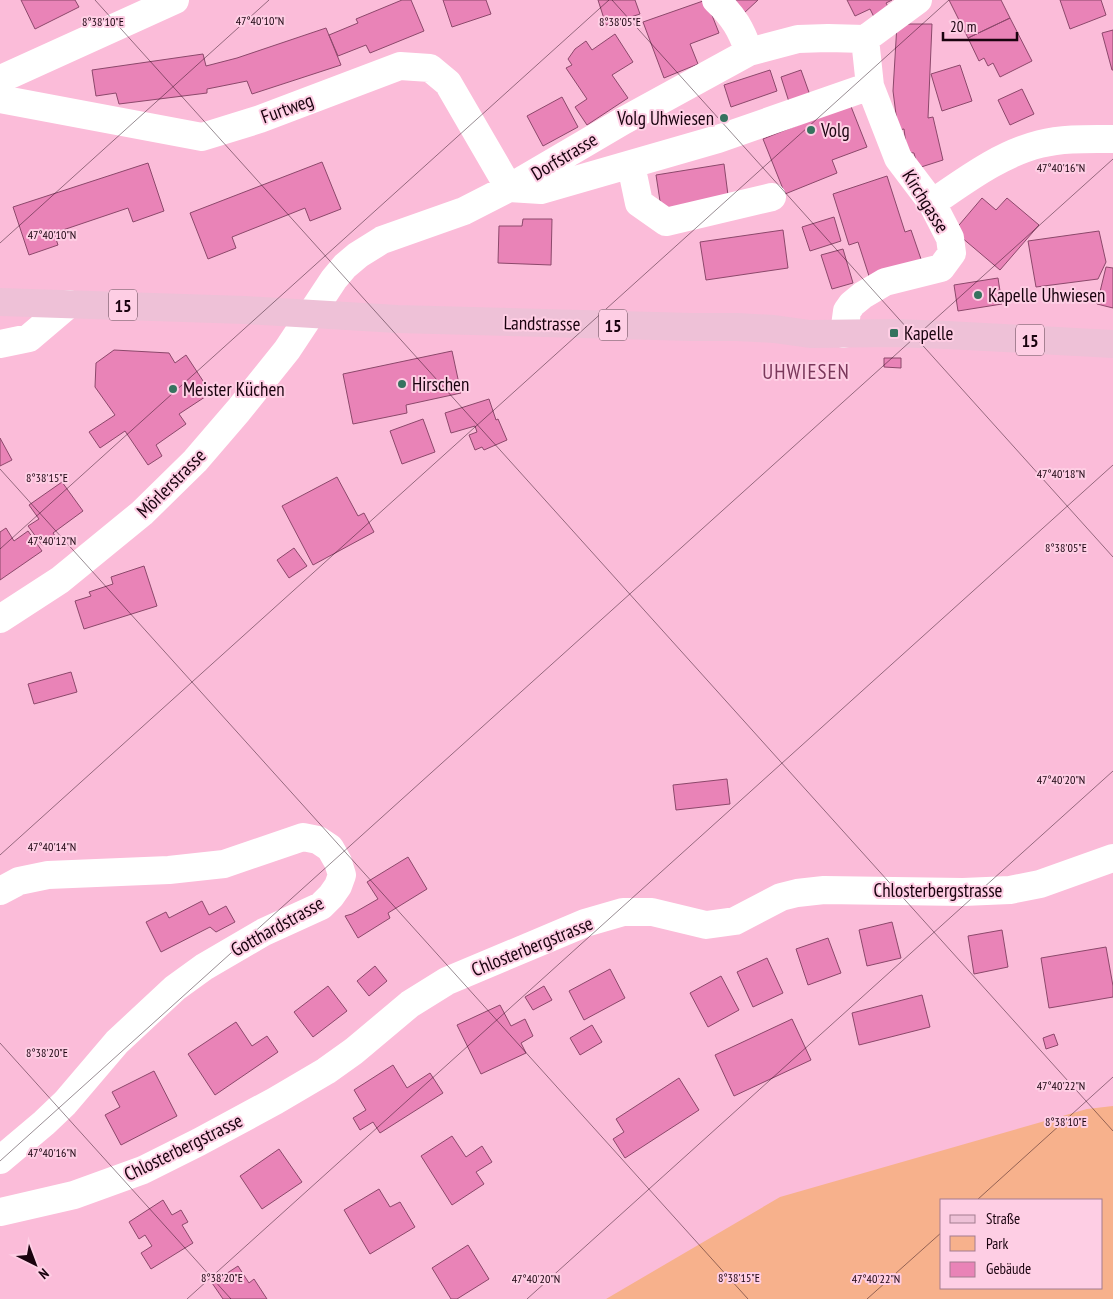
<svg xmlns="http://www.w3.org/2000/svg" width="1113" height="1299" font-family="'PT Sans Narrow',sans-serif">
  <rect width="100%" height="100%" fill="#fbbcd9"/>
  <path fill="#f7b18c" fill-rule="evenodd" d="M 1113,1106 L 1113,1299 L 606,1299 L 780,1197 L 1087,1109 ZM 942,1200 L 1102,1200 L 1102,1288 L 942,1288 Z"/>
  <path fill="#e983b7" stroke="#8c486b" d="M 21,0 L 75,0 L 79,7 L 35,29 Z
    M 402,0 L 411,0 L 424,31 L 370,53 L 366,45 L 338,56 L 329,35 L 358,23 L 356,19 Z
    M 443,0 L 486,0 L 491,14 L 452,27 Z
    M 598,0 L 635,0 L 640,14 L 606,25 Z
    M 731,0 L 758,0 L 743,14 Z
    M 847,0 L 892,0 L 886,3 L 890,10 L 874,17 L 870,9 L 855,16 Z
    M 949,0 L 1001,0 L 1010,18 L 968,38 Z
    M 1060,0 L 1101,0 L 1106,15 L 1070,29 Z
    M 703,1 L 708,5 L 719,33 L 690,44 L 698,64 L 664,78 L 643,22 Z
    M 1010,18 L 1032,61 L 1000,77 L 993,63 L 988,66 L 984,58 L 979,61 L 968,38 Z
    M 897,24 L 932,24 L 928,118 L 933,117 L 943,160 L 918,168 L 914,153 L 907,152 L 904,129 L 898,130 L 893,91 Z
    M 326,28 L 341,65 L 252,94 L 247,81 L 207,89 L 207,93 L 119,104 L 116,93 L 96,96 L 92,70 L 203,54 L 206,66 L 237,58 Z
    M 1113,30 L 1113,70 L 1112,70 L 1102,33 Z
    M 615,34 L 633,62 L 612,75 L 628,98 L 587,125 L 575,107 L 587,99 L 566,68 L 572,65 L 568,59 L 575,49 L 586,41 L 592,50 Z
    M 960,65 L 972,101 L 942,111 L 931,74 Z
    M 770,70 L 777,91 L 731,107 L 724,85 Z
    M 801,70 L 811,98 L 790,105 L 781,77 Z
    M 1022,89 L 1034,114 L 1010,125 L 998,100 Z
    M 562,97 L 578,127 L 543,146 L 527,116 Z
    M 850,104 L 867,147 L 832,160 L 837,173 L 785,194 L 763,139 Z
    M 322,162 L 341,209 L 310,221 L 305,208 L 232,237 L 236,248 L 208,259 L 190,213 Z
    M 148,163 L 164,211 L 133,222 L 128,208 L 54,233 L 58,245 L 29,255 L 13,207 Z
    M 724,164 L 729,203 L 662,214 L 656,175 Z
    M 887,176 L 905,232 L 911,230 L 922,262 L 870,279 L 858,242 L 849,245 L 833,194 Z
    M 982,198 L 996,210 L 1007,198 L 1039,225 L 1000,270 L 954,231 Z
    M 834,217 L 841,241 L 810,251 L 802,227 Z
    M 523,219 L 552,219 L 551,265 L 498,263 L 499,226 L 522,226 Z
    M 783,230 L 788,268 L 706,280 L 700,242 Z
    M 1099,231 L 1106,262 L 1098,279 L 1036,287 L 1028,241 Z
    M 843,249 L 853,283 L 832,289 L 821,255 Z
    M 1106,267 L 1113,268 L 1113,308 L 1097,304 Z
    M 998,278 L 1002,304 L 958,311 L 954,285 Z
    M 114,350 L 169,353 L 175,363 L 186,355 L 211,393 L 179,414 L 186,424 L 156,445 L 162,456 L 148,465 L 125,431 L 100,448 L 89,432 L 115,415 L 95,387 L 96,363 Z
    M 452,351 L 461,393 L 406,405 L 407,413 L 353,424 L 343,374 Z
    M 884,358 L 901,358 L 901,368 L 884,367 Z
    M 489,399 L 496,420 L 498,419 L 507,440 L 484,450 L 482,447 L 475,450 L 469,435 L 477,432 L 475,426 L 451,433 L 445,413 Z
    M 423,419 L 435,452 L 402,464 L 390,431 Z
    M 0,438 L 12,460 L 0,466 Z
    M 337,477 L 358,516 L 364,513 L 374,532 L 313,565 L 282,506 Z
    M 62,482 L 83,511 L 53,533 L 55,536 L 42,545 L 28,526 L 39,519 L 29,505 Z
    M 6,528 L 14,541 L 28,531 L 42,551 L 0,580 L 0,532 Z
    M 294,548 L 307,566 L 289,578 L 277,560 Z
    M 144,566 L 157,606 L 84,629 L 75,601 L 91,596 L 89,592 L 113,584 L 111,577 Z
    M 71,672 L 77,692 L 34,704 L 28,684 Z
    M 727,779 L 730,804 L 676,810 L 673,785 Z
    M 408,857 L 427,889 L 388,913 L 390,918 L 358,938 L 345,916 L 352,914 L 378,899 L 367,882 Z
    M 202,901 L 209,915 L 226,906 L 235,922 L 216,932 L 210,927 L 161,952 L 146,922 L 166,912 L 169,918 Z
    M 892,922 L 901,958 L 867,966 L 859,930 Z
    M 1002,930 L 1008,967 L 974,974 L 968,936 Z
    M 828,938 L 841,973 L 808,985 L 796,949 Z
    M 1106,947 L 1113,986 L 1113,997 L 1049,1008 L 1041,958 Z
    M 767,958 L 783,993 L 753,1007 L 737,972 Z
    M 375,966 L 387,981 L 369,996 L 357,981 Z
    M 610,969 L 625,998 L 584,1020 L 569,991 Z
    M 721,976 L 739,1010 L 708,1027 L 690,993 Z
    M 328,986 L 347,1011 L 313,1037 L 294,1012 Z
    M 544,986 L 552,1000 L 533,1010 L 525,997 Z
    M 922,995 L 930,1027 L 859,1045 L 852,1013 Z
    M 500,1005 L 511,1026 L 525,1019 L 533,1036 L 521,1043 L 526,1053 L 481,1074 L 457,1025 Z
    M 792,1019 L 811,1060 L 734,1096 L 715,1055 Z
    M 236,1022 L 252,1046 L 267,1036 L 278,1052 L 215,1095 L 188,1054 Z
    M 592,1025 L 602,1042 L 580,1055 L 570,1038 Z
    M 1054,1034 L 1058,1045 L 1046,1049 L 1043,1038 Z
    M 393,1065 L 407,1088 L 430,1073 L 443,1093 L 380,1133 L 373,1122 L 360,1130 L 353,1118 L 366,1110 L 354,1090 Z
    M 154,1071 L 177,1116 L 121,1145 L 105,1115 L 120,1107 L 112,1092 Z
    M 679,1078 L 699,1110 L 625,1158 L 613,1139 L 624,1132 L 616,1119 Z
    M 452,1136 L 466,1157 L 482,1146 L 492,1162 L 476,1172 L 484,1184 L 452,1205 L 421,1156 Z
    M 279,1149 L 302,1182 L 262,1209 L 240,1176 Z
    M 379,1189 L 390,1207 L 400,1202 L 415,1227 L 370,1254 L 344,1210 Z
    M 163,1200 L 172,1215 L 181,1210 L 188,1222 L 182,1225 L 193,1243 L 151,1269 L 141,1253 L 152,1246 L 145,1235 L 139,1239 L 129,1222 Z
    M 468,1245 L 489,1279 L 457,1299 L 451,1299 L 432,1268 Z
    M 238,1266 L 249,1283 L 254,1279 L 267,1299 L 223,1299 L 212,1283 Z"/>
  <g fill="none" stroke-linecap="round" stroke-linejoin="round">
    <path stroke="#fff" stroke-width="28" d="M 716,0 C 734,17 741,29 749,52
      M 0,83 L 3,78 L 175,0
      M 0,99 L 202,137 L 260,119 L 400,66 L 430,68 L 448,83 L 509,188 L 541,190 L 718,139 L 870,86
      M 631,165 L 639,203 L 666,222 L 772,197
      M 932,203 C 966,180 1000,154 1040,144 C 1064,138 1089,139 1113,139
      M 844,334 L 847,311 L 852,304 L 863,295 L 885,282 L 941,268 L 952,253 L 950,238 L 932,203 L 898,158 L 870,86 L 865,39
      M 0,344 L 29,338 L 69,304
      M 0,619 L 60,580 L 142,513 L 195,461 L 238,411 L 287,350 L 334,279 L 345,266 L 358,255 L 382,240 L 464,211 L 509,188 L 623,121 L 749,52 L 798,39 L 828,38 L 865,39 L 918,0
      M 0,891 L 19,881 L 48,875 L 169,870 L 224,864 L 303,837 L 318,840 L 330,848 L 338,862 L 342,875 L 338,886 L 331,896 L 321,906 L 264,932 L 204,967 L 175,988 L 117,1042 L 65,1103 L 44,1123 L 0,1160
      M 0,1212 L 74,1195 L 143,1170 L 199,1142 L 275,1101 L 326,1071 L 354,1051 L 410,1004 L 447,981 L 585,923 L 623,912 L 652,912 L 706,925 L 735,921 L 781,897 L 797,893 L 824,890 L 963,892 L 1010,890 L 1040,884 L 1113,858"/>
    <path stroke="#eec1d7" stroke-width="28" d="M 0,302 L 245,310 L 397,319 L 692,327 L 737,327 L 774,329 L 810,334 L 894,333 L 947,335 L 1113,344"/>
  </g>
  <path fill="none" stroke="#1a030f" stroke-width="1" stroke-opacity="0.45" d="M 95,0 L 1113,1131M 612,0 L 1113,557M 0,243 L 269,0M 0,469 L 748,1299M 0,549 L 609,0M 0,855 L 949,0M 0,1043 L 231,1299M 0,1161 L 1113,159M 977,1200 L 1113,1077M 187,1299 L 1113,465M 527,1299 L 1113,771M 867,1299 L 942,1232"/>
  <g fill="#36735f" stroke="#fecee4" stroke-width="2">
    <circle cx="724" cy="118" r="5"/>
    <circle cx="811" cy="130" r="5"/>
    <circle cx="978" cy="295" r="5"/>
    <rect x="889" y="328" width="10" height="10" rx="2.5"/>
    <circle cx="402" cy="384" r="5"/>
    <circle cx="173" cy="389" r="5"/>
  </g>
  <g text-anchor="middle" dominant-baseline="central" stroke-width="4" stroke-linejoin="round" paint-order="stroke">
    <g fill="#fecee4" stroke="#5e404f" stroke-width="1">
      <rect x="109" y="289.5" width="28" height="31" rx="4"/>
      <rect x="599" y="309.5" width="28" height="31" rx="4"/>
      <rect x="1016" y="324.5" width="28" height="31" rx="4"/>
    </g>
    <g font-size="18" font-weight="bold" fill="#1a030f">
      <text x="123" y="305">15</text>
      <text x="613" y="325">15</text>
      <text x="1030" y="340">15</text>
    </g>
    <g font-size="19" fill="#1a030f" stroke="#fecee4">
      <text transform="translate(287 108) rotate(-20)">Furtweg</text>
      <text transform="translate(564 156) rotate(-31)">Dorfstrasse</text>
      <text transform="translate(926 201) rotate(58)">Kirchgasse</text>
      <text transform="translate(542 323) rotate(1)">Landstrasse</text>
      <text transform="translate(171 483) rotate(-45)">Mörlerstrasse</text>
      <text x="938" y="890">Chlosterbergstrasse</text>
      <text transform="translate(277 926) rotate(-29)">Gotthardstrasse</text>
      <text transform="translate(532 946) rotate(-22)">Chlosterbergstrasse</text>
      <text transform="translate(183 1147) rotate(-26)">Chlosterbergstrasse</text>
    </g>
    <g font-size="19" fill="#1a030f" stroke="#fecee4" text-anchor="start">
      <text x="714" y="118" text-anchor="end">Volg Uhwiesen</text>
      <text x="821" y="130">Volg</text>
      <text x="988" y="295">Kapelle Uhwiesen</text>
      <text x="904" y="333">Kapelle</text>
      <text x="412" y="384">Hirschen</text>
      <text x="183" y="389">Meister Küchen</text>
    </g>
    <g font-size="21" letter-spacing="1" fill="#7a385b" stroke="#fecee4">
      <text x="806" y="371">UHWIESEN</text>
    </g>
  </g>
  <g font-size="12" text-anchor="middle" fill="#1a030f" stroke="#fecee4" stroke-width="4" stroke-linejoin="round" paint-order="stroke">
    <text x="260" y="25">47°40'10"N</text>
    <text x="103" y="26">8°38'10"E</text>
    <text x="620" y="26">8°38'05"E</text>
    <text x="1061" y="172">47°40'16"N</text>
    <text x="52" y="239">47°40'10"N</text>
    <text x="1061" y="478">47°40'18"N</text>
    <text x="47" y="482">8°38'15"E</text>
    <text x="52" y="545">47°40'12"N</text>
    <text x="1066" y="552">8°38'05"E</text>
    <text x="1061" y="784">47°40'20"N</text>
    <text x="52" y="851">47°40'14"N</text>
    <text x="47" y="1057">8°38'20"E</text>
    <text x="1061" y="1090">47°40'22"N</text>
    <text x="1066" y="1126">8°38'10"E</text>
    <text x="52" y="1157">47°40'16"N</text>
    <text x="222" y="1282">8°38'20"E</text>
    <text x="739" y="1282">8°38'15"E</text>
    <text x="536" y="1283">47°40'20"N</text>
    <text x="876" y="1283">47°40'22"N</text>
  </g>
  <rect x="940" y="1199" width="162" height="90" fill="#fecee4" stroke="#a37d8f"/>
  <rect x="950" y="1215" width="25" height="8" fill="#eec1d7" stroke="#a37d8f"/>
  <text x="986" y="1224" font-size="15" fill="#1a030f">Straße</text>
  <rect x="950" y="1236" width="25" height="15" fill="#f7b18c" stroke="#a37d8f"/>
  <text x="986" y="1249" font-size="15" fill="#1a030f">Park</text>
  <rect x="950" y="1262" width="25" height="15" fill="#e983b7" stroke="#a37d8f"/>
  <text x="986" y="1274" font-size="15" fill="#1a030f">Gebäude</text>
  <g transform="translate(35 1264) rotate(138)" stroke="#fecee4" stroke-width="4" paint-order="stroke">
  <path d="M0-4L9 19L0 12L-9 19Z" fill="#1a030f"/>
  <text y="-8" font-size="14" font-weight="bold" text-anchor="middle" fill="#1a030f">N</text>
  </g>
  <path d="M943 32v8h74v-8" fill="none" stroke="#1a030f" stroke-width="2.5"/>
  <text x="950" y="32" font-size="15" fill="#1a030f" stroke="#fecee4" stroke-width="4" paint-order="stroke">20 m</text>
</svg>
